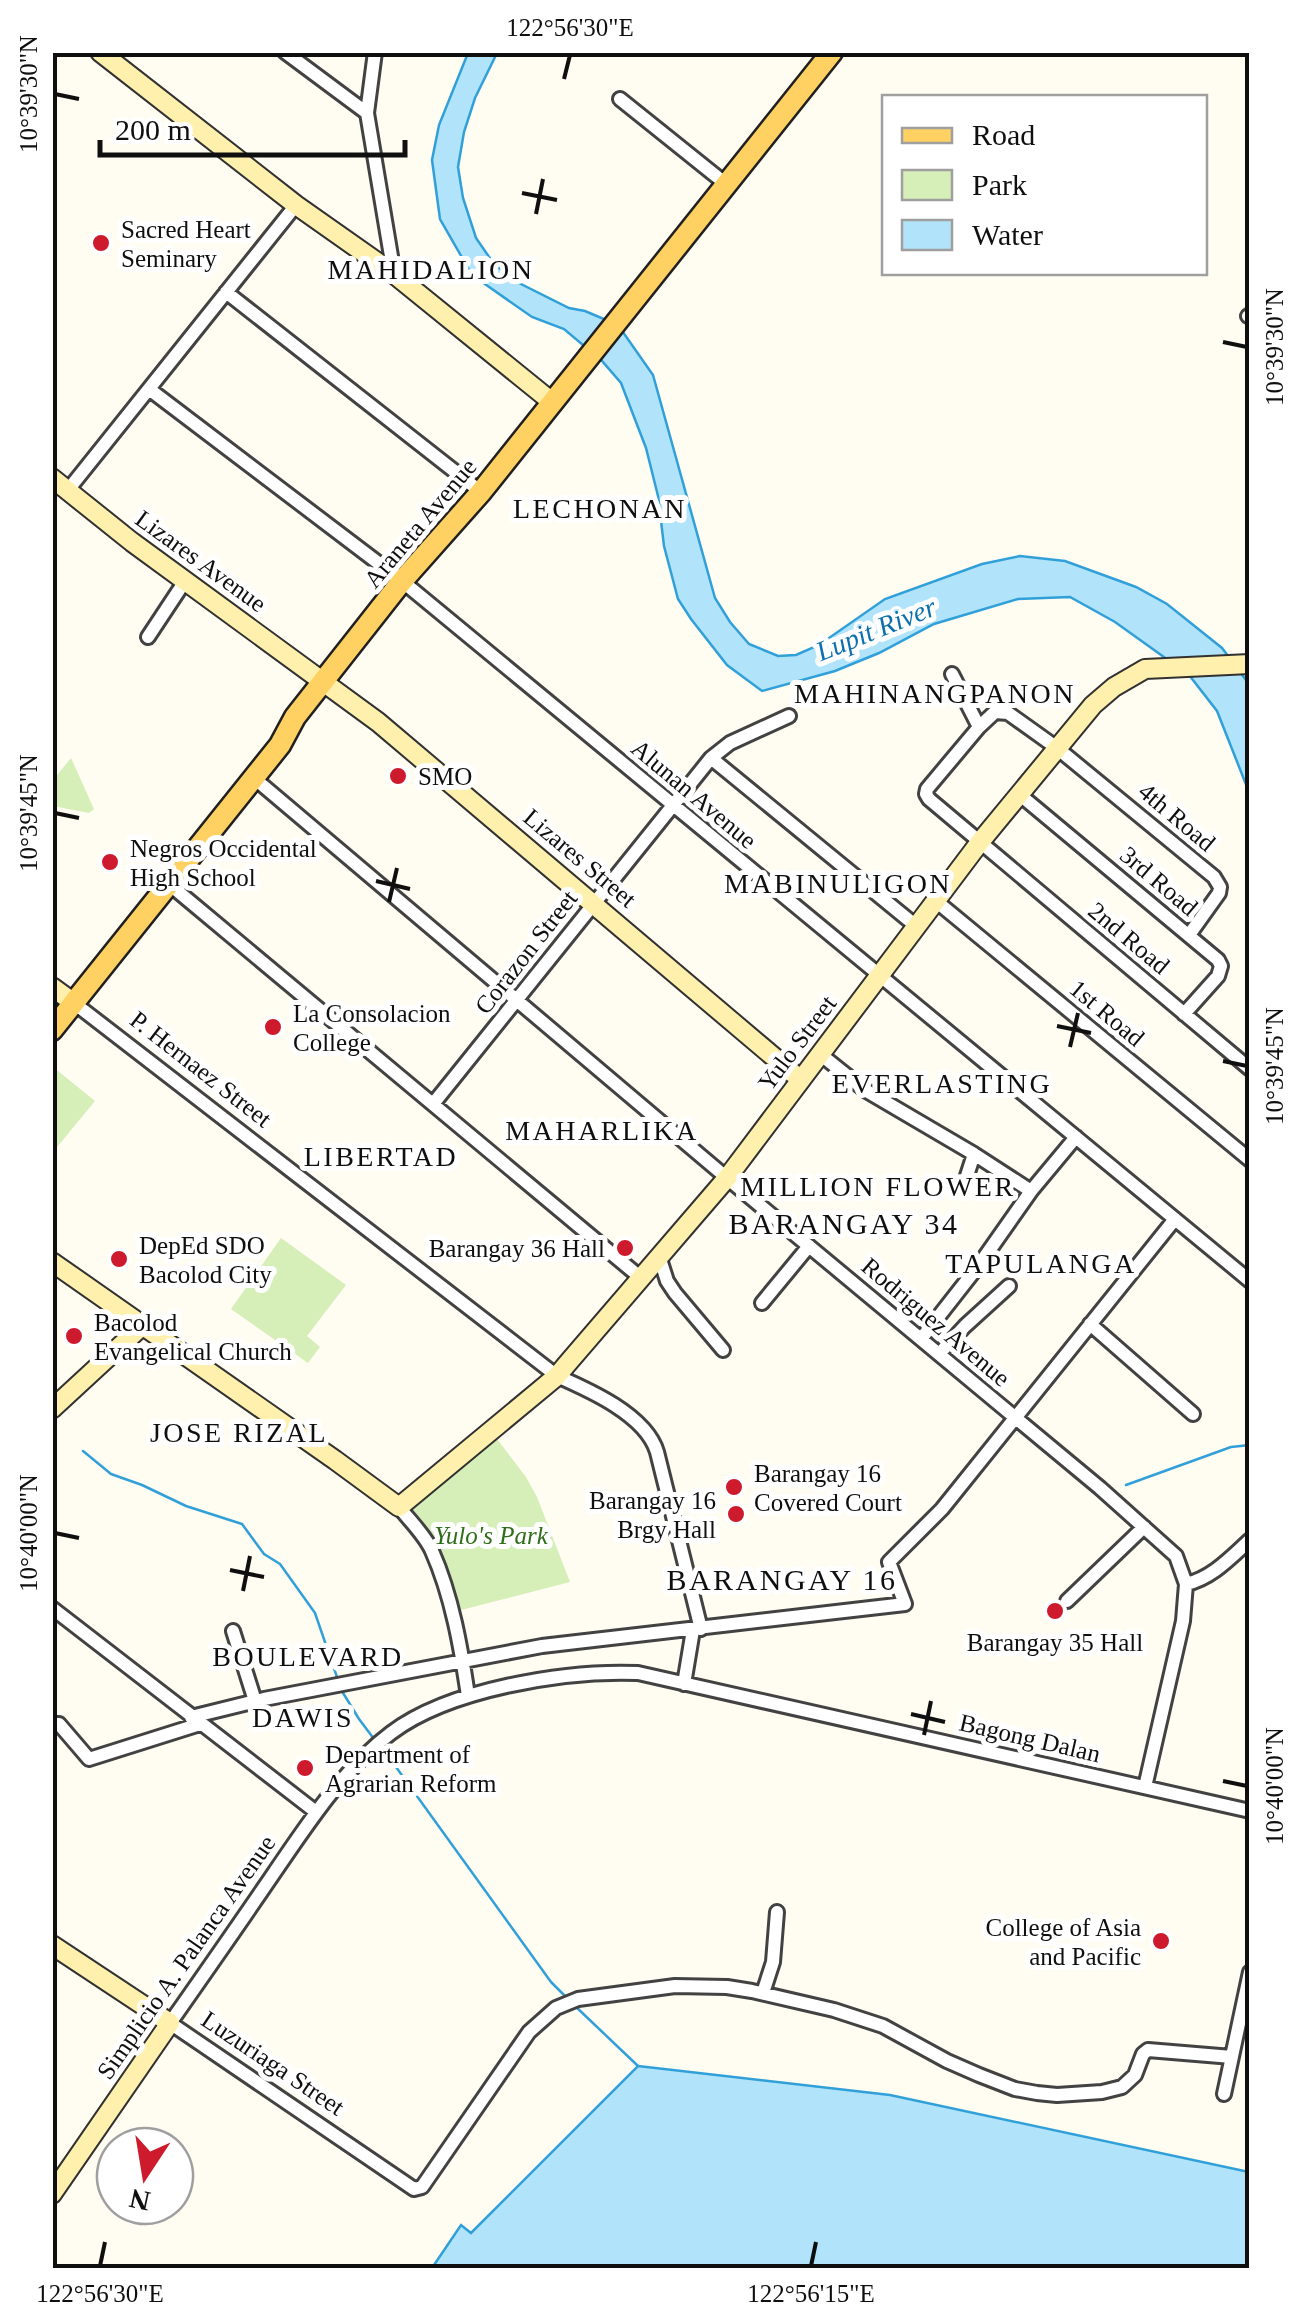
<svg xmlns="http://www.w3.org/2000/svg" width="1302" height="2321" font-family="Georgia,serif">
  <rect width="100%" height="100%" fill="#fffcf2"/>
  <path fill="#d6eeb7" d="M 71,758 L 94,809 L 89,813 L 53,806 L 53,780 Z
    M 53,1067 L 95,1101 L 53,1152 Z
    M 281,1238 L 346,1285 L 307,1336 L 320,1347 L 308,1363 L 231,1309 Z
    M 494,1435 L 526,1477 L 537,1497 L 570,1582 L 461,1610 L 433,1546 L 409,1513 Z"/>
  <path fill="#b1e4fb" stroke="#31a0d9" stroke-width="2.5" d="M 468,53 L 497,53 L 475,98 L 464,132 L 458,167 L 463,198 L 476,238 L 494,264 L 515,281 L 569,308 L 585,311 L 618,325 L 653,375 L 715,598 L 730,622 L 749,644 L 778,656 L 796,655 L 819,645 L 885,599 L 982,564 L 1020,556 L 1065,561 L 1136,587 L 1167,604 L 1222,648 L 1249,684 L 1249,792 L 1217,711 L 1189,675 L 1115,622 L 1070,597 L 1018,599 L 934,624 L 879,653 L 835,671 L 762,691 L 727,665 L 691,619 L 678,599 L 664,546 L 658,496 L 646,448 L 621,383 L 602,361 L 564,329 L 532,317 L 472,275 L 440,219 L 432,160 L 439,125 Z
    M 638,2066 L 890,2095 L 1249,2172 L 1249,2268 L 432,2268 L 461,2225 L 471,2233 Z"/>
  <g fill="none" stroke-linecap="round" stroke-linejoin="round">
    <path stroke="#31a0d9" stroke-width="2.5" d="M 83,1451 L 111,1474 L 142,1485 L 186,1506 L 242,1524 L 264,1554 L 280,1564 L 315,1613 L 338,1680
      M 1126,1485 L 1231,1447 L 1250,1445
      M 340,1688 L 359,1719 L 374,1739
      M 383,1749 L 551,1982 L 568,1999
      M 574,2005 L 638,2066"/>
    <defs>
      <path id="street" d="M 285,52 L 367,113
        M 375,52 L 367,113 L 394,274
        M 620,99 L 726,184
        M 226,292 L 481,492
        M 1248,316 L 1250,315
        M 149,389 L 402,581 L 1250,1281
        M 68,490 L 296,205
        M 148,637 L 185,581
        M 952,674 L 979,727 L 927,789 L 926,794 L 929,799 L 1250,1069
        M 979,727 L 995,712 L 1008,713 L 1057,748 L 1214,877 L 1220,887 L 1219,893 L 1189,935
        M 711,758 L 916,926
        M 254,778 L 727,1178 L 1100,1488 L 1176,1556 L 1186,1584 L 1183,1621 L 1145,1787
        M 1019,794 L 1218,960 L 1221,966 L 1218,976 L 1184,1014
        M 169,884 L 641,1278
        M 936,901 L 1250,1160
        M 74,1003 L 557,1376 C 589,1390 646,1415 657,1452 L 701,1629
        M 820,1054 L 865,1090 L 974,1154 L 1031,1191
        M 433,1104 L 711,758 L 730,743 L 789,716
        M 965,1182 L 974,1154
        M 659,1256 L 667,1281 L 675,1293 L 723,1350
        M 762,1303 L 809,1246
        M 1090,1324 L 1193,1414
        M 921,1339 L 979,1265 L 1031,1191 L 1076,1137
        M 939,1354 L 965,1326 L 1009,1286
        M 399,1507 C 410,1521 425,1535 432,1551 C 452,1596 461,1648 468,1696
        M 1186,1584 C 1212,1578 1230,1558 1250,1540
        M 1067,1601 L 1144,1527
        M 52,1608 L 316,1812
        M 233,1631 L 255,1701
        M 684,1684 L 693,1630
        M 191,1717 L 264,1699 L 542,1646 L 905,1604 L 889,1562 L 942,1509 L 1175,1219
        M 52,1724 L 59,1724 L 89,1759 L 200,1724
        M 763,1993 L 773,1962 L 777,1912
        M 1232,2057 L 1148,2050 L 1143,2054 L 1135,2075 L 1122,2087 L 1102,2092 L 1057,2095 L 1037,2093 L 1015,2089 L 979,2075 L 947,2061 L 883,2026 L 834,2010 L 752,1991 L 727,1987 L 675,1986 L 578,1999 L 556,2008 L 529,2032 L 422,2187 L 414,2189 L 170,2023 C 205,1973 240,1923 274,1873 C 307,1825 343,1769 391,1733 C 449,1689 566,1670 638,1673 L 1250,1811
        M 1224,2094 L 1250,1972"/>
      <path id="secondary" d="M 100,52 L 296,205 L 394,274 L 552,402
        M 52,478 L 132,542 L 378,722 L 801,1080
        M 52,987 L 74,1003
        M 52,1262 L 335,1460 L 399,1507 L 557,1376 L 567,1364 L 727,1178 L 980,842 L 1093,705 L 1114,687 L 1145,669 L 1250,664
        M 52,1409 L 143,1325
        M 52,1945 L 170,2023 L 52,2194"/>
      <path id="primary" d="M 52,1030 L 280,745 L 295,717 L 402,581 L 481,492 L 832,52"/>
    </defs>
    <use href="#street" stroke="#424242" stroke-width="18"/>
    <use href="#secondary" stroke="#313131" stroke-width="22"/>
    <use href="#primary" stroke="#202020" stroke-width="25"/>
    <use href="#street" stroke="#fff" stroke-width="12"/>
    <use href="#secondary" stroke="#fff1ad" stroke-width="18"/>
    <use href="#primary" stroke="#ffd062" stroke-width="20"/>
  </g>
  <path fill="none" stroke="#0f0f0f" stroke-width="4" d="M 564,79 L 570,55M 55,94 L 79,99M 522,193 L 557,200M 536,214 L 543,179M 1223,342 L 1247,347M 55,813 L 79,818M 376,881 L 410,889M 389,902 L 397,868M 1057,1026 L 1091,1033M 1070,1047 L 1078,1013M 1223,1061 L 1247,1066M 55,1533 L 79,1538M 230,1570 L 264,1577M 243,1591 L 250,1556M 911,1714 L 945,1722M 924,1735 L 931,1701M 1223,1781 L 1247,1786M 100,2266 L 105,2242M 811,2266 L 816,2242"/>
  <g fill="#cd1a2c" stroke="#fff" stroke-width="4">
    <circle cx="101" cy="243" r="10"/>
    <circle cx="398" cy="776" r="10"/>
    <circle cx="110" cy="862" r="10"/>
    <circle cx="273" cy="1027" r="10"/>
    <circle cx="625" cy="1248" r="10"/>
    <circle cx="119" cy="1259" r="10"/>
    <circle cx="74" cy="1336" r="10"/>
    <circle cx="734" cy="1487" r="10"/>
    <circle cx="736" cy="1514" r="10"/>
    <circle cx="1055" cy="1611" r="10"/>
    <circle cx="305" cy="1768" r="10"/>
    <circle cx="1161" cy="1941" r="10"/>
  </g>
  <g text-anchor="middle" dominant-baseline="central" stroke-width="10" stroke-linejoin="round" paint-order="stroke">
    <g font-size="25" fill="#0f0f0f" stroke="#fff" text-anchor="start">
      <text x="121" y="229">Sacred Heart<tspan x="121" dy="29">Seminary</tspan></text>
      <text x="418" y="776">SMO</text>
      <text x="130" y="848">Negros Occidental<tspan x="130" dy="29">High School</tspan></text>
      <text x="293" y="1013">La Consolacion<tspan x="293" dy="29">College</tspan></text>
      <text x="139" y="1245">DepEd SDO<tspan x="139" dy="29">Bacolod City</tspan></text>
      <text x="605" y="1248" text-anchor="end">Barangay 36 Hall</text>
      <text x="94" y="1322">Bacolod<tspan x="94" dy="29">Evangelical Church</tspan></text>
      <text x="754" y="1473">Barangay 16<tspan x="754" dy="29">Covered Court</tspan></text>
      <text x="716" y="1500" text-anchor="end">Barangay 16<tspan x="716" dy="29">Brgy Hall</tspan></text>
      <text x="1055" y="1642" text-anchor="middle">Barangay 35 Hall</text>
      <text x="325" y="1754">Department of<tspan x="325" dy="29">Agrarian Reform</tspan></text>
      <text x="1141" y="1927" text-anchor="end">College of Asia<tspan x="1141" dy="29">and Pacific</tspan></text>
    </g>
    <g font-size="25" fill="#0f0f0f" stroke="#fff">
      <text transform="translate(420 523) rotate(-50)">Araneta Avenue</text>
      <text transform="translate(201 561) rotate(36)">Lizares Avenue</text>
      <text transform="translate(694 794) rotate(40)">Alunan Avenue</text>
      <text transform="translate(1177 817) rotate(40)">4th Road</text>
      <text transform="translate(580 858) rotate(40)">Lizares Street</text>
      <text transform="translate(1159 881) rotate(40)">3rd Road</text>
      <text transform="translate(1129 938) rotate(40)">2nd Road</text>
      <text transform="translate(526 952) rotate(-52)">Corazon Street</text>
      <text transform="translate(1107 1013) rotate(40)">1st Road</text>
      <text transform="translate(797 1043) rotate(-53)">Yulo Street</text>
      <text transform="translate(201 1069) rotate(38)">P. Hernaez Street</text>
      <text transform="translate(936 1322) rotate(40)">Rodriguez Avenue</text>
      <text transform="translate(1030 1738) rotate(13)">Bagong Dalan</text>
      <text transform="translate(186 1957) rotate(-55)">Simplicio A. Palanca Avenue</text>
      <text transform="translate(273 2063) rotate(34)">Luzuriaga Street</text>
    </g>
    <g font-size="25" font-style="italic" fill="#2f6e19" stroke="#fff">
      <text x="491" y="1535">Yulo's Park</text>
    </g>
    <g font-size="28" letter-spacing="2.5" fill="#0f0f0f" stroke="#fff">
      <text x="431" y="269">MAHIDALION</text>
      <text x="600" y="508">LECHONAN</text>
      <text x="935" y="693">MAHINANGPANON</text>
      <text x="838" y="883">MABINULIGON</text>
      <text x="942" y="1083">EVERLASTING</text>
      <text x="602" y="1130">MAHARLIKA</text>
      <text x="381" y="1156">LIBERTAD</text>
      <text x="878" y="1186">MILLION FLOWER</text>
      <text x="1041" y="1263">TAPULANGA</text>
      <text x="239" y="1432">JOSE RIZAL</text>
      <text x="308" y="1656">BOULEVARD</text>
      <text x="303" y="1717">DAWIS</text>
    </g>
    <g font-size="28" font-style="italic" fill="#0c70ae" stroke="#fff">
      <text transform="translate(876 629) rotate(-22)">Lupit River</text>
    </g>
    <g font-size="30" letter-spacing="2.5" fill="#0f0f0f" stroke="#fff">
      <text x="844" y="1223">BARANGAY 34</text>
      <text x="782" y="1579">BARANGAY 16</text>
    </g>
  </g>
  <rect width="1302" height="2321" fill="none" stroke="#ffffff" stroke-width="110"/>
  <rect x="882" y="95" width="325" height="180" fill="#ffffff" stroke="#9f9f9f" stroke-width="2.5"/>
  <rect x="902" y="128" width="50" height="15" fill="#ffd062" stroke="#9f9f9f" stroke-width="2.5"/>
  <text x="972" y="145" font-size="30" fill="#0f0f0f">Road</text>
  <rect x="902" y="170" width="50" height="30" fill="#d6eeb7" stroke="#9f9f9f" stroke-width="2.5"/>
  <text x="972" y="195" font-size="30" fill="#0f0f0f">Park</text>
  <rect x="902" y="220" width="50" height="30" fill="#b1e4fb" stroke="#9f9f9f" stroke-width="2.5"/>
  <text x="972" y="245" font-size="30" fill="#0f0f0f">Water</text>
  <g transform="translate(145 2176) rotate(192)"><circle r="48" fill="#ffffff" stroke="#9f9f9f" stroke-width="2.5"/>
  <path d="M0-8L18 38L0 25L-18 38Z" fill="#cd1a2c"/>
  <text y="-15" font-size="28" font-weight="bold" text-anchor="middle" fill="#0f0f0f">N</text>
  </g>
  <path d="M100 140v15h305v-15" fill="none" stroke="#0f0f0f" stroke-width="5"/>
  <text x="115" y="140" font-size="30" fill="#0f0f0f" stroke="#ffffff" stroke-width="8" paint-order="stroke">200 m</text>
  <rect x="55" y="55" width="1192" height="2211" fill="none" stroke="#0f0f0f" stroke-width="4"/>
  <g font-size="25" text-anchor="middle" fill="#0f0f0f">
    <text x="570" y="36">122°56'30"E</text>
    <text transform="translate(28 94) rotate(-90)" y="9">10°39'30"N</text>
    <text transform="translate(1274 347) rotate(-90)" y="9">10°39'30"N</text>
    <text transform="translate(28 813) rotate(-90)" y="9">10°39'45"N</text>
    <text transform="translate(1274 1066) rotate(-90)" y="9">10°39'45"N</text>
    <text transform="translate(28 1533) rotate(-90)" y="9">10°40'00"N</text>
    <text transform="translate(1274 1786) rotate(-90)" y="9">10°40'00"N</text>
    <text x="100" y="2302">122°56'30"E</text>
    <text x="811" y="2302">122°56'15"E</text>
  </g>
</svg>
